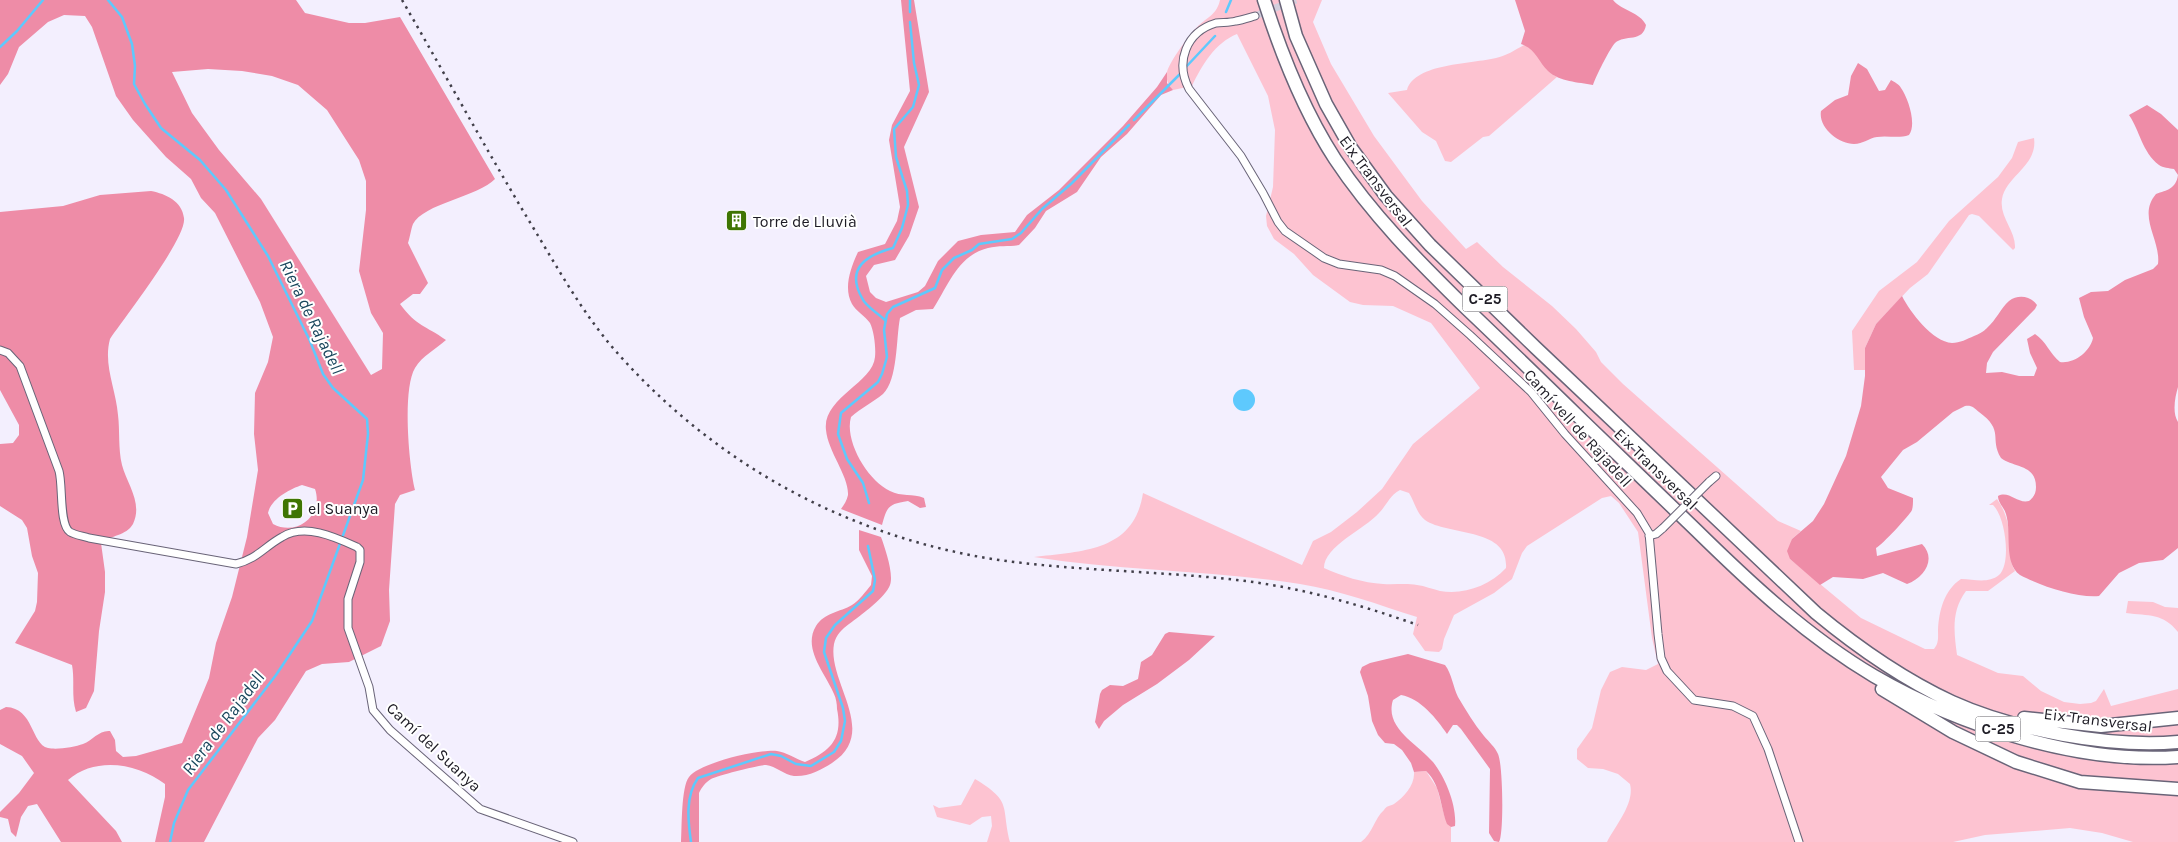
<svg xmlns="http://www.w3.org/2000/svg" width="2178" height="842" font-family="Karla,sans-serif">
  <rect width="100%" height="100%" fill="#f3effe"/>
  <path fill="#fdc3d1" fill-rule="evenodd" d="M 1220,0 L 1322,0 L 1313,22 L 1331,64 L 1374,136 L 1422,201 L 1466,249 L 1477,242 L 1503,267 L 1552,306 L 1576,329 L 1596,352 L 1601,362 L 1623,384 L 1778,521 L 1801,531 L 1792,539 L 1790,559 L 1861,618 L 1925,649 L 1934,649 C 1939,643 1938,637 1938,630 C 1939,611 1944,590 1961,579 C 1974,579 1988,584 1999,575 C 2012,563 2005,516 1993,505 L 1989,505 L 1997,499 C 2006,512 2009,525 2010,540 C 2011,552 2009,561 2015,571 L 1988,591 L 1966,591 C 1951,611 1954,632 1957,655 L 1998,673 L 2023,676 L 2041,691 L 2064,702 L 2080,704 L 2091,703 L 2096,701 L 2104,689 L 2111,706 L 2178,689 L 2178,842 L 2133,842 L 2102,833 L 2070,828 L 1985,835 L 1953,842 L 1607,842 C 1616,825 1635,803 1630,784 L 1618,774 L 1603,769 L 1588,768 L 1577,759 L 1577,749 L 1592,728 L 1601,690 L 1610,672 L 1622,667 L 1646,670 L 1658,664 L 1652,638 L 1638,532 L 1619,503 L 1611,496 L 1602,498 L 1527,546 L 1522,553 L 1512,579 L 1494,593 L 1454,615 L 1444,639 L 1442,649 L 1439,652 L 1425,651 L 1413,634 L 1417,617 C 1379,605 1339,590 1300,584 C 1212,570 1122,571 1034,557 C 1082,551 1134,552 1143,493 L 1302,565 L 1313,541 L 1331,532 L 1357,512 L 1382,489 L 1413,444 L 1480,388 L 1431,323 L 1393,306 L 1363,305 L 1350,302 L 1313,275 L 1294,254 L 1274,239 L 1267,226 L 1266,216 L 1273,187 L 1275,130 L 1268,96 L 1237,34 C 1215,43 1202,65 1192,86 L 1173,90 C 1168,85 1166,80 1167,72 C 1170,61 1189,35 1198,26 C 1208,17 1217,14 1220,0 ZM 1400,490 L 1409,493 C 1414,501 1417,514 1425,520 C 1448,536 1509,527 1506,568 C 1489,586 1464,595 1440,591 C 1432,589 1425,586 1417,585 C 1406,583 1394,585 1383,584 C 1363,583 1342,576 1324,568 C 1324,546 1365,529 1379,513 C 1387,505 1389,496 1400,490 Z
    M 1524,45 C 1536,48 1544,69 1557,77 L 1489,136 L 1483,137 L 1451,162 L 1445,161 L 1436,141 L 1422,132 L 1388,93 L 1407,90 C 1415,63 1472,64 1496,58 C 1506,56 1515,50 1524,45 Z
    M 2034,138 C 2038,166 2006,176 2002,199 C 1999,217 2016,231 2015,248 L 2013,250 L 1979,216 L 1972,214 L 1969,215 L 1928,274 L 1910,288 L 1876,324 L 1865,348 L 1865,370 L 1854,370 L 1852,331 L 1879,291 L 1917,262 L 1949,221 L 1998,177 L 2012,158 L 2018,142 Z
    M 2128,601 L 2153,602 L 2165,607 L 2178,608 L 2178,632 C 2163,613 2149,616 2126,613 Z
    M 1426,771 L 1437,788 L 1445,818 L 1451,827 L 1451,842 L 1361,842 C 1373,833 1374,819 1384,810 C 1386,806 1390,806 1394,804 C 1404,797 1415,785 1414,772 Z
    M 975,779 C 1013,802 1001,806 1010,842 L 987,842 L 992,826 L 991,816 L 982,817 L 970,825 L 937,817 L 933,805 L 939,808 L 961,805 Z"/>
  <path fill="#ee8ca7" fill-rule="evenodd" d="M 0,0 L 296,0 L 305,13 L 349,23 L 365,23 L 400,17 L 495,179 C 479,196 423,204 413,224 C 411,229 410,237 408,243 L 428,283 L 420,294 L 413,294 L 400,304 C 417,327 425,325 446,340 C 436,349 422,356 415,368 C 402,390 409,466 415,490 L 400,495 L 395,504 L 389,590 L 390,621 L 381,646 L 349,662 L 322,664 L 306,671 L 275,720 L 258,738 L 204,842 L 155,842 L 165,797 L 165,784 C 138,763 95,756 68,780 L 116,831 L 122,842 L 61,842 L 37,804 L 28,806 L 21,817 L 16,837 L 11,832 L 8,819 L 0,817 L 0,812 L 19,793 L 34,773 L 22,756 L 0,744 L 0,710 L 6,707 C 34,708 31,744 48,748 C 57,750 75,747 83,744 C 93,740 99,730 110,731 L 115,740 L 116,751 L 123,757 L 136,756 L 182,743 L 209,678 L 216,643 L 232,597 L 247,537 L 258,470 L 254,434 L 255,393 L 268,362 L 273,337 L 260,302 L 215,213 L 201,198 L 191,179 L 166,157 L 133,120 L 116,96 L 92,27 L 85,16 L 64,15 L 48,22 L 19,47 L 8,74 L 0,85 ZM 208,69 L 242,71 L 272,76 L 298,85 L 327,110 L 359,160 L 366,181 L 366,210 L 359,271 L 371,313 L 383,333 L 382,369 L 371,375 L 261,199 L 219,150 L 192,113 L 172,72 ZM 302,485 L 315,489 C 324,515 297,537 273,524 L 268,513 C 271,499 290,489 302,485 Z
    M 901,0 L 914,0 L 929,92 L 904,147 L 919,207 L 909,236 L 895,260 L 874,265 L 866,276 L 870,292 L 876,298 L 886,302 L 918,292 L 925,286 L 938,261 L 958,241 L 981,235 L 1015,232 L 1027,215 L 1059,190 L 1123,126 L 1157,87 L 1167,72 L 1167,83 L 1173,90 L 1161,95 L 1127,134 L 1101,157 L 1077,192 L 1046,211 L 1035,228 L 1019,245 C 1009,247 999,245 988,248 C 958,255 948,286 933,309 L 916,310 L 900,318 C 896,338 898,380 883,394 C 873,402 861,408 851,417 C 844,441 868,481 890,491 C 901,497 913,493 924,498 L 926,507 L 920,508 L 908,501 C 889,504 887,506 882,525 L 841,509 C 844,505 847,500 848,495 C 849,476 828,452 826,430 C 822,398 873,383 875,357 C 876,348 874,331 870,323 C 865,316 856,311 852,304 C 843,288 851,267 858,252 L 885,244 L 897,221 L 900,207 L 889,140 L 892,125 L 910,91 Z
    M 1515,0 L 1613,0 C 1622,11 1640,12 1646,25 C 1643,43 1625,34 1615,43 C 1610,48 1595,78 1593,85 C 1578,82 1560,82 1548,71 C 1538,61 1536,49 1521,44 L 1525,31 Z
    M 1858,63 L 1867,69 L 1879,91 L 1885,90 L 1891,80 C 1894,82 1899,84 1901,88 C 1908,98 1917,124 1909,135 C 1898,139 1888,135 1877,137 C 1869,138 1863,144 1854,144 C 1839,144 1818,128 1821,111 L 1835,100 L 1848,95 L 1851,76 Z
    M 2147,105 L 2161,114 L 2178,130 L 2178,387 C 2175,397 2172,413 2178,422 L 2178,548 L 2163,560 L 2139,563 L 2119,573 L 2099,596 C 2076,598 2041,586 2020,575 C 2003,562 2012,533 2006,514 C 2004,507 1998,503 1998,496 C 2009,490 2017,504 2029,501 C 2034,497 2036,493 2036,487 C 2036,464 2014,468 2001,458 C 1989,438 2005,431 1979,412 C 1974,408 1972,405 1965,406 L 1953,412 L 1917,442 L 1903,450 L 1881,477 L 1888,488 L 1913,498 C 1913,503 1913,506 1912,510 C 1909,516 1882,545 1876,548 L 1877,556 L 1922,544 C 1937,559 1924,578 1907,584 L 1883,573 L 1863,579 L 1833,577 L 1820,585 L 1790,559 L 1787,551 L 1792,539 L 1813,521 L 1824,504 L 1846,456 L 1861,406 L 1865,376 L 1865,348 L 1876,324 L 1902,296 C 1910,312 1933,342 1952,343 C 1960,343 1967,339 1974,336 C 1979,334 1983,332 1987,328 C 1996,320 2001,308 2009,301 C 2018,294 2031,296 2037,305 L 2035,309 L 1993,352 L 1987,363 L 1986,373 L 2002,372 L 2019,376 L 2034,376 L 2037,368 L 2030,353 L 2027,339 L 2035,334 C 2046,341 2050,354 2060,362 C 2074,364 2090,352 2093,338 L 2084,317 L 2079,298 L 2091,292 L 2108,291 L 2125,280 L 2153,269 L 2158,264 C 2161,240 2137,216 2156,194 C 2167,190 2176,189 2178,175 L 2174,169 C 2169,168 2163,168 2159,165 C 2142,152 2140,131 2129,115 Z
    M 151,191 C 166,194 182,201 184,218 C 187,238 124,318 110,339 C 103,365 116,389 118,415 C 120,431 118,448 122,465 C 127,484 143,503 133,524 C 126,536 111,535 101,543 L 105,572 L 105,592 L 99,631 L 94,691 L 86,708 L 76,712 C 71,696 75,681 72,665 L 15,643 L 35,611 L 37,602 L 38,573 L 32,556 L 27,528 L 22,520 L 0,506 L 0,444 L 13,443 L 19,435 L 19,425 L 0,390 L 0,212 L 63,206 L 100,195 Z
    M 859,530 L 881,537 C 885,548 894,574 890,585 C 886,597 860,616 849,624 C 842,629 836,635 834,644 C 827,682 880,732 832,763 C 821,770 808,777 794,776 C 784,775 776,766 766,765 C 758,765 719,775 711,779 C 705,783 702,787 699,793 L 699,842 L 681,842 C 682,828 681,787 689,777 C 699,763 759,749 777,751 C 786,752 796,759 805,762 C 831,751 843,738 837,709 C 837,704 836,698 834,694 C 826,674 802,649 816,626 C 824,613 840,612 852,605 C 860,600 865,592 871,585 L 872,576 L 859,550 Z
    M 1169,632 L 1215,636 L 1189,660 L 1157,684 L 1123,705 L 1104,721 L 1099,729 L 1095,722 L 1096,717 L 1100,694 L 1102,690 L 1110,685 L 1123,686 L 1138,679 L 1141,662 L 1152,655 L 1165,634 Z
    M 1408,654 L 1445,665 C 1452,674 1453,687 1458,697 C 1466,710 1474,724 1484,736 C 1489,742 1495,747 1498,754 C 1503,764 1504,835 1499,842 L 1494,841 L 1489,833 L 1490,769 L 1461,729 L 1457,725 L 1453,725 L 1447,734 C 1437,719 1420,698 1401,695 L 1393,700 C 1384,728 1418,744 1433,762 C 1445,777 1457,805 1455,826 L 1451,827 L 1447,824 C 1440,806 1441,785 1426,771 L 1414,772 L 1411,763 L 1402,750 L 1394,744 L 1385,743 L 1378,735 L 1372,721 L 1368,696 L 1360,672 L 1362,667 L 1370,663 Z"/>
  <path fill="#5ec9fd" d="M1233 400a11 11 0 1 1 22 0a11 11 0 1 1-22 0Z"/>
  <g fill="none" stroke-linecap="round" stroke-linejoin="round">
    <path stroke="#5ec9fd" stroke-width="2.5" d="M 108,0 L 122,17 L 132,44 L 135,66 L 134,84 L 145,104 L 161,128 L 200,160 L 226,190 L 268,256 L 310,341 L 323,374 L 333,388 L 367,419 L 368,434 L 363,480 L 312,621 L 276,675 L 188,790 L 174,823 L 170,842
      M 910,12 L 910,0
      M 1226,12 L 1231,0
      M 0,47 L 17,31 L 43,0
      M 1185,68 L 1215,36
      M 1134,120 L 1182,72
      M 885,320 C 878,313 866,307 862,298 C 845,268 867,255 893,248 L 902,228 L 908,205 L 907,191 L 896,157 L 894,129 L 913,107 L 919,85 L 914,63 L 910,22
      M 869,503 L 863,483 L 847,459 L 838,434 L 841,413 L 878,382 L 882,374 L 887,357 L 884,330 L 887,314 L 893,307 L 935,288 L 942,270 L 954,258 L 972,250 L 979,244 L 1012,239 L 1021,233 L 1042,209 L 1072,183 L 1129,125
      M 691,842 C 688,821 685,796 698,778 L 771,754 L 781,756 L 796,764 L 811,766 L 834,752 L 841,741 L 845,721 L 843,708 L 824,652 L 826,638 L 835,625 L 873,591 L 875,580 L 868,546"/>
    <path stroke="#d3cfdd" stroke-width="7" stroke-dasharray="7 3.5" stroke-linecap="butt" d="M 1255,16 L 1296,0"/>
    <defs>
      <path id="street" d="M 1255,16 C 1248,18 1242,20 1236,21 C 1229,23 1222,22 1216,23 C 1186,32 1175,62 1189,89 L 1241,156 L 1263,193 L 1278,222 L 1285,231 L 1324,258 L 1339,264 L 1381,270 L 1395,276 L 1435,304 L 1470,335 L 1531,392 L 1565,434 L 1637,513 L 1649,533 L 1658,634 L 1661,658 L 1667,671 L 1694,700 L 1733,706 L 1753,716 L 1768,749 L 1799,842
        M 0,350 L 8,353 L 20,366 L 59,471 C 63,485 59,525 70,532 C 75,535 83,536 89,538 L 236,564 C 257,559 264,547 282,537 C 305,523 335,537 357,547 L 360,550 L 360,562 L 348,599 L 348,628 L 369,687 L 373,710 L 390,730 L 480,809 L 573,842
        M 1709,482 L 1716,476
        M 1649,536 L 1656,534 L 1663,528"/>
      <path id="highway" d="M 1264,0 C 1281,53 1305,113 1335,159 C 1372,215 1419,262 1467,309 C 1506,346 1545,384 1584,422 C 1621,458 1659,494 1696,530 C 1751,584 1808,637 1874,676 C 1960,726 2078,764 2178,757
        M 1286,0 L 1296,36 L 1326,104 L 1351,148 L 1386,196 L 1430,245 L 1536,348 L 1816,613 C 1857,647 1903,679 1952,702 C 2014,730 2110,748 2178,742
        M 1882,689 L 1953,732 L 2016,762 L 2080,782 L 2178,789
        M 2024,718 L 2101,726 L 2178,718"/>
    </defs>
    <use href="#street" stroke="#696478" stroke-width="9"/>
    <use href="#highway" stroke="#696478" stroke-width="15"/>
    <use href="#street" stroke="#fff" stroke-width="7"/>
    <use href="#highway" stroke="#fff" stroke-width="12"/>
    <path stroke="#413f49" stroke-width="2.5" stroke-dasharray="2.5 5" stroke-linecap="butt" d="M 402,0 C 446,76 488,153 534,229 C 560,272 586,319 621,357 C 720,467 852,538 999,560 C 1078,571 1158,571 1237,580 C 1299,587 1358,604 1418,625"/>
    <defs>
      <path id="street-bridge" d="M 1663,528 L 1709,482"/>
    </defs>
    <use href="#street-bridge" stroke="#696478" stroke-width="9" stroke-linecap="butt"/>
    <use href="#street-bridge" stroke="#fff" stroke-width="7"/>
  </g>
  <defs>
    <symbol id="building-square" viewBox="-11 -11 22 22"><rect x="-9" y="-9" width="18" height="18" rx="4" fill="#3f7503" stroke="#fff"/><path d="M-4-6H4V6H1V3H-1V6H-4ZM-2.5-4.3h1.7v1.8h-1.7ZM.8-4.3h1.7v1.8H.8ZM-2.5-1h1.7V.8h-1.7ZM.8-1h1.7V.8H.8Z" fill="#fff"/></symbol>
    <symbol id="parking-square" viewBox="-11 -11 22 22"><rect x="-9" y="-9" width="18" height="18" rx="4" fill="#3f7503" stroke="#fff"/><path d="M-3.5-5.5H1a3.5 3.5 0 0 1 0 7H-1V5.5H-3.5ZM-1-3.4V-.6H.8a1.4 1.4 0 0 0 0-2.8Z" fill="#fff"/></symbol>
  </defs>
  <g fill-rule="evenodd">
    <use href="#building-square" x="724" y="208" width="25" height="25"/>
    <use href="#parking-square" x="280" y="496" width="25" height="25"/>
  </g>
  <g text-anchor="middle" dominant-baseline="central" stroke-width="4" stroke-linejoin="round" paint-order="stroke">
    <g fill="#fff" stroke="#626066" stroke-width="1">
      <rect x="1462.5" y="286.5" width="45" height="25" rx="4"/>
      <rect x="1975.5" y="716.5" width="45" height="25" rx="4"/>
    </g>
    <g font-size="15" font-weight="bold" fill="#1e1c25">
      <text x="1485" y="299">C-25</text>
      <text x="1998" y="729">C-25</text>
    </g>
    <g font-size="16" fill="#1e1c25" stroke="#fff">
      <text transform="translate(1376 181) rotate(53)">Eix Transversal</text>
      <text transform="translate(1578 428) rotate(48)">Camí vell de Rajadell</text>
      <text transform="translate(1656 469) rotate(44)">Eix Transversal</text>
      <text transform="translate(2098 720) rotate(7)">Eix Transversal</text>
      <text transform="translate(434 747) rotate(43)">Camí del Suanya</text>
    </g>
    <g font-size="16" fill="#1e1c25" stroke="#fff" text-anchor="start">
      <text x="753" y="221">Torre de Lluvià</text>
      <text x="308" y="508">el Suanya</text>
    </g>
    <g font-size="18" font-style="italic" fill="#1a475d" stroke="#fff">
      <text transform="translate(312 317) rotate(64)">Riera de Rajadell</text>
      <text transform="translate(223 723) rotate(-53)">Riera de Rajadell</text>
    </g>
  </g>
</svg>
